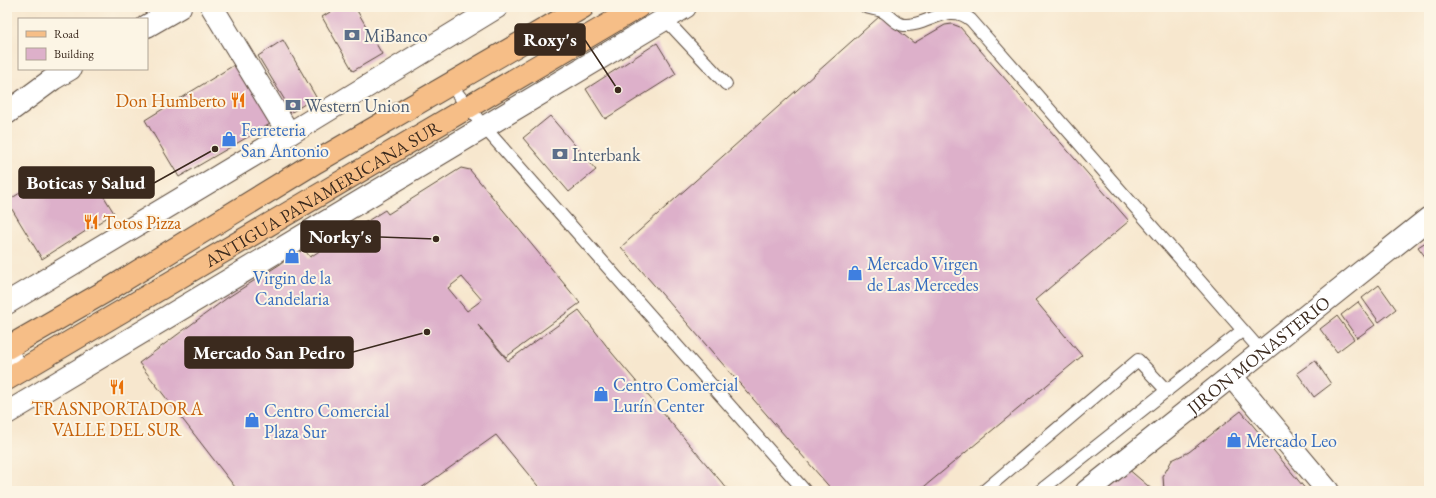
<svg xmlns="http://www.w3.org/2000/svg" width="1436" height="498" font-family="'EB Garamond',serif">
  <rect width="100%" height="100%" fill="#fcf5e5"/>
  <filter id="ink" filterUnits="userSpaceOnUse"><feTurbulence type="fractalNoise" baseFrequency=".025" numOctaves="2"/><feDisplacementMap in="SourceGraphic" scale="8" xChannelSelector="R" yChannelSelector="G"/><feConvolveMatrix kernelMatrix="1 2 1 2 8 2 1 2 1" color-interpolation-filters="sRGB"/></filter>
  <filter id="wash" filterUnits="userSpaceOnUse"><feTurbulence type="fractalNoise" baseFrequency=".012" numOctaves="4" result="noise"/><feDisplacementMap in="SourceGraphic" scale="16" xChannelSelector="R" yChannelSelector="G"/><feGaussianBlur stdDeviation="0.9" result="paint"/><feColorMatrix in="noise" values="0 0 0 0 0 0 0 0 0 0 0 0 0 0 0 0 0 1.4 0 .05"/><feComposite in="paint" operator="in"/></filter>
  <g filter="url(#wash)">
    <rect width="100%" height="100%" fill="#f7e7ce"/>
    <g id="blocks">
      <path fill="#ddb0ca" fill-rule="evenodd" d="M 338,7 L 355,7 L 382,54 L 353,71 L 322,17 Z
        M 880,16 L 914,43 L 945,25 L 952,24 L 960,27 L 1129,221 L 1035,300 L 1082,356 L 919,491 L 833,491 L 621,247 Z
        M 283,40 L 316,97 L 292,112 L 258,56 Z
        M 657,43 L 676,74 L 605,119 L 586,89 Z
        M 239,62 L 271,116 L 270,124 L 179,177 L 145,120 Z
        M 550,116 L 596,170 L 569,192 L 523,138 Z
        M 461,168 L 470,170 L 580,303 L 506,357 L 478,325 L 508,361 L 579,310 L 612,353 L 729,491 L 542,491 L 496,435 L 417,491 L 238,491 L 139,363 L 227,298 L 304,249 L 310,257 L 385,210 L 388,214 ZM 462,277 L 482,300 L 467,311 L 448,288 Z
        M 54,172 L 70,198 L 95,182 L 114,213 L 42,259 L 7,201 Z
        M 1429,240 L 1429,262 L 1418,247 Z
        M 1379,285 L 1396,309 L 1379,322 L 1362,298 Z
        M 1358,302 L 1375,325 L 1357,338 L 1341,315 Z
        M 1337,316 L 1354,339 L 1337,352 L 1320,329 Z
        M 1315,360 L 1331,384 L 1314,397 L 1297,373 Z
        M 1241,411 L 1307,491 L 1164,491 L 1163,476 L 1172,460 L 1189,452 Z
        M 1127,468 L 1154,491 L 1101,491 Z"/>
    </g>
  </g>
  <g filter="url(#ink)">
    <use href="#blocks" fill-opacity="0" stroke="#574638" stroke-width="1"/>
    <g fill="none" stroke-linecap="round" stroke-linejoin="round">
      <defs>
        <path id="lane" d="M 866,7 C 871,9 878,9 884,12 C 891,16 895,24 904,25 C 927,27 948,1 971,20 L 1262,352
          M 665,19 L 726,84
          M 449,83 L 484,127 L 805,491
          M 984,491 L 1138,360 L 1167,391
          M 1040,491 L 1243,330"/>
        <g id="street">
          <path d="M 212,7 L 289,134"/>
          <path d="M 147,26 L 180,7"/>
          <path d="M 7,113 L 53,79 L 70,69"/>
          <path d="M 7,303 L 289,134 L 497,7"/>
          <path d="M 7,354 L 20,371"/>
          <path d="M 1232,377 L 1328,491"/>
          <path d="M 7,413 L 685,7"/>
          <path id="s1" d="M 1087,491 L 1429,218"/>
        </g>
        <g id="primary">
          <path d="M 7,348 L 106,291 L 316,162 L 583,7"/>
          <path id="s2" d="M 7,379 L 638,7"/>
        </g>
      </defs>
      <use href="#lane" stroke="#574638" stroke-width="14"/>
      <use href="#street" stroke="#574638" stroke-width="24"/>
      <use href="#primary" stroke="#574638" stroke-width="24"/>
      <use href="#lane" stroke="#fff" stroke-width="12"/>
      <use href="#street" stroke="#fff" stroke-width="22"/>
      <use href="#primary" stroke="#f6be87" stroke-width="22"/>
    </g>
  </g>
  <defs>
    <symbol id="bank-bare" viewBox="-9 -9 18 18"><path d="M-6-4H6V4H-6ZM0-2.3a2.3 2.3 0 1 0 0 4.6a2.3 2.3 0 1 0 0-4.6Z" fill="#5c6f8a" stroke="#fcf5e5" stroke-width="2.5" paint-order="stroke"/></symbol>
    <symbol id="restaurant-bare" viewBox="-9 -9 18 18"><path d="M-5-6h1v4h1v-4h1v4h1v-4h1v5L-1.5 .5V6h-2V.5L-5-1ZM5-6V6H3V1.5H1.5Q1.5-4 5-6Z" fill="#e8710a" stroke="#fcf5e5" stroke-width="2.5" paint-order="stroke"/></symbol>
    <symbol id="shop-bare" viewBox="-9 -9 18 18"><path d="M-5-2.5h2.3a2.7 3.5 0 0 1 5.4 0H5L5.5 6h-11ZM-1.5-2.5h3a1.5 2.3 0 0 0-3 0Z" fill="#3f7fe0" stroke="#fcf5e5" stroke-width="2.5" paint-order="stroke"/></symbol>
  </defs>
  <g fill-rule="evenodd">
    <use href="#bank-bare" x="341" y="24" width="22" height="22"/>
    <use href="#restaurant-bare" x="227" y="89" width="22" height="22"/>
    <use href="#bank-bare" x="282" y="94" width="22" height="22"/>
    <use href="#shop-bare" x="218" y="128" width="22" height="22"/>
    <use href="#bank-bare" x="549" y="143" width="22" height="22"/>
    <use href="#restaurant-bare" x="80" y="211" width="22" height="22"/>
    <use href="#shop-bare" x="281" y="245" width="22" height="22"/>
    <use href="#shop-bare" x="844" y="262" width="22" height="22"/>
    <use href="#restaurant-bare" x="106" y="376" width="22" height="22"/>
    <use href="#shop-bare" x="590" y="383" width="22" height="22"/>
    <use href="#shop-bare" x="241" y="409" width="22" height="22"/>
    <use href="#shop-bare" x="1223" y="429" width="22" height="22"/>
  </g>
  <g text-anchor="middle" dominant-baseline="central" stroke-width="4" stroke-linejoin="round" paint-order="stroke">
    <g font-size="18" fill="#4e5e75" stroke="#fcf5e5" text-anchor="start">
      <text x="364" y="35">MiBanco</text>
      <text x="305" y="105">Western Union</text>
      <text x="572" y="154">Interbank</text>
    </g>
    <g font-size="18" fill="#c56008" stroke="#fcf5e5" text-anchor="end">
      <text x="226" y="100">Don Humberto</text>
      <text x="103" y="222" text-anchor="start">Totos Pizza</text>
      <text x="117" y="408" text-anchor="middle">TRASNPORTADORA<tspan x="117" dy="21">VALLE DEL SUR</tspan></text>
    </g>
    <g font-size="18" fill="#366cbe" stroke="#fcf5e5" text-anchor="start">
      <text x="241" y="129">Ferreteria<tspan x="241" dy="21">San Antonio</tspan></text>
      <text x="867" y="263">Mercado Virgen<tspan x="867" dy="21">de Las Mercedes</tspan></text>
      <text x="292" y="277" text-anchor="middle">Virgin de la<tspan x="292" dy="21">Candelaria</tspan></text>
      <text x="613" y="384">Centro Comercial<tspan x="613" dy="21">Lurín Center</tspan></text>
      <text x="264" y="410">Centro Comercial<tspan x="264" dy="21">Plaza Sur</tspan></text>
      <text x="1246" y="440">Mercado Leo</text>
    </g>
    <g font-size="18" fill="#3b2a1e" stroke="#fcf5e5">
      <text stroke="none"><textPath href="#s2" startOffset="366">ANTIGUA PANAMERICANA SUR</textPath></text>
      <text stroke="none"><textPath href="#s1" startOffset="219">JIRON MONASTERIO</textPath></text>
    </g>
  </g>
  <path fill="none" stroke="#3b2a1e" stroke-width="1.5" d="M618 90L585 40M215 149L154 183M436 239L380 237M427 332L353 352"/>
  <g fill="#3b2a1e" stroke="#fcf5e5" stroke-width="1.5">
    <circle cx="618" cy="90" r="4"/>
    <circle cx="215" cy="149" r="4"/>
    <circle cx="436" cy="239" r="4"/>
    <circle cx="427" cy="332" r="4"/>
  </g>
  <g fill="#3b2a1e" stroke="#3b2a1e" stroke-width="1.5">
    <rect x="515" y="24" width="70" height="31" rx="4"/>
    <rect x="19" y="167" width="135" height="31" rx="4"/>
    <rect x="301" y="221" width="79" height="31" rx="4"/>
    <rect x="185" y="337" width="168" height="31" rx="4"/>
  </g>
  <g font-size="19" text-anchor="middle" font-weight="bold" fill="#fff">
    <text x="550" y="46">Roxy's</text>
    <text x="86" y="189">Boticas y Salud</text>
    <text x="340" y="243">Norky's</text>
    <text x="269" y="359">Mercado San Pedro</text>
  </g>
  <rect width="1436" height="498" fill="none" stroke="#fcf5e5" stroke-width="24"/>
  <rect x="18" y="18" width="130" height="52" fill="#fcf5e5" stroke="#afa495"/>
  <rect x="26" y="31" width="20" height="6" fill="#f6be87" stroke="#afa495"/>
  <text x="54" y="38" font-size="12" fill="#3b2a1e">Road</text>
  <rect x="26" y="48" width="20" height="12" fill="#ddb0ca" stroke="#afa495"/>
  <text x="54" y="58" font-size="12" fill="#3b2a1e">Building</text>
</svg>
